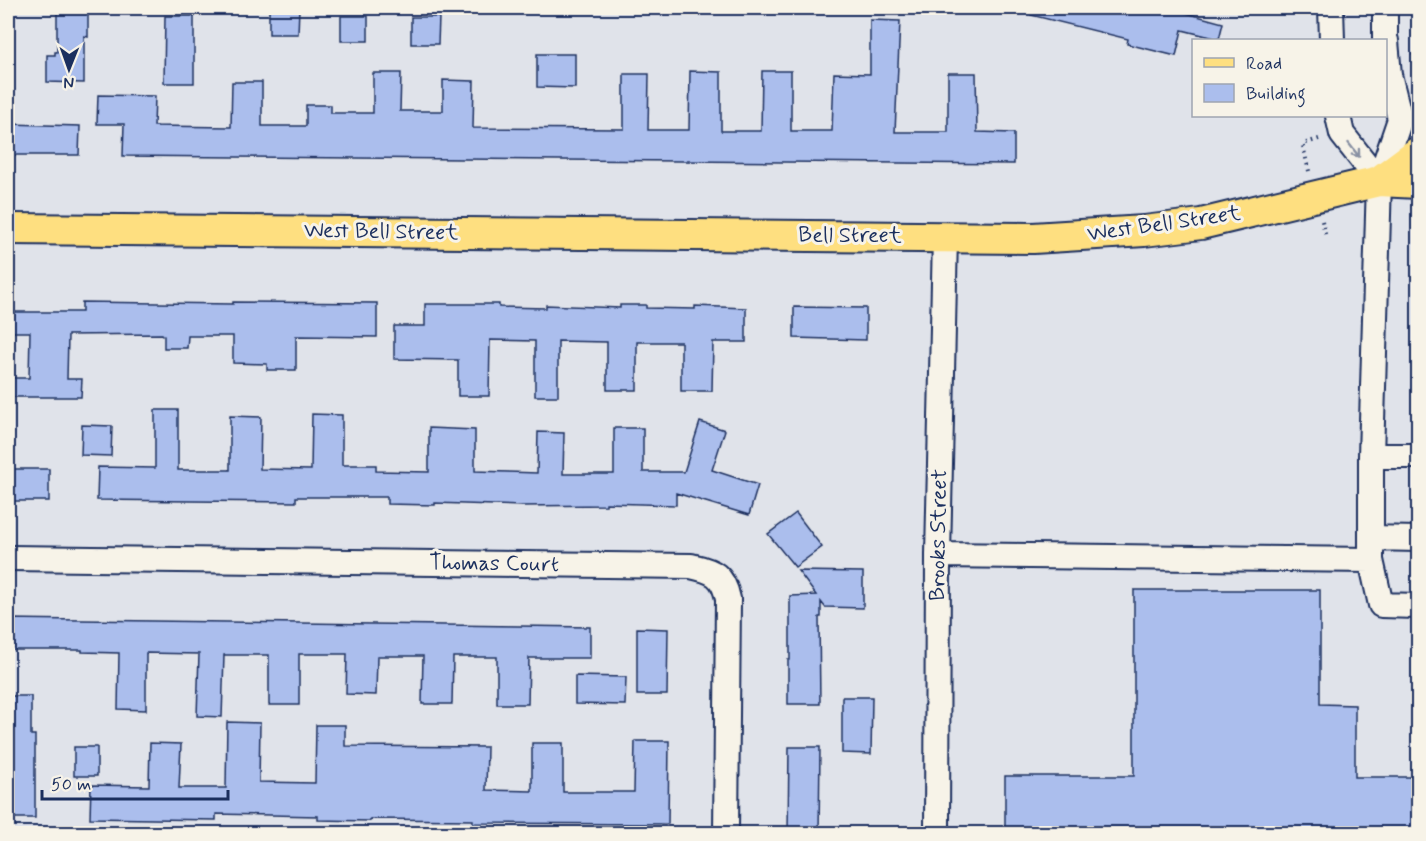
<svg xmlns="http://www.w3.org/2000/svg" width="1426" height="841" font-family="Mynerve,sans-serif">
  <rect width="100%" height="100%" fill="#e0e3ea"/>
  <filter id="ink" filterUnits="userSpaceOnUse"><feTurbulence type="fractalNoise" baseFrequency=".0167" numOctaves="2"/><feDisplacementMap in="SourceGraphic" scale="12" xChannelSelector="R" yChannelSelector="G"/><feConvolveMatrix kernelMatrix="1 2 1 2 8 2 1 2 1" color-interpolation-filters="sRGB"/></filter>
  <g filter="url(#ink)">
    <path fill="#abbeed" stroke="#1b2f5e" stroke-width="1.5" d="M 57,8 L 88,8 L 88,37 L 84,36 L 84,83 L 47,82 L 47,55 L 55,55 L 55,52 L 57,52 Z
      M 269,8 L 299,8 L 298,34 L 269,34 Z
      M 1032,8 L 1188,8 L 1186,13 L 1223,23 L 1219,39 L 1182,30 L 1176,56 L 1127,44 L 1128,39 L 1031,15 Z
      M 165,16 L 194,16 L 194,83 L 164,83 Z
      M 341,16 L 368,16 L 368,41 L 341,41 Z
      M 411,17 L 439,17 L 438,44 L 411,44 Z
      M 870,20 L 900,21 L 895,132 L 948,132 L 948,73 L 976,73 L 977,132 L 1014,133 L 1014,164 L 123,156 L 124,124 L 97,124 L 98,95 L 155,96 L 154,126 L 231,127 L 232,82 L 262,82 L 262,126 L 306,126 L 306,105 L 331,105 L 331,113 L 373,113 L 373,73 L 401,73 L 400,111 L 443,111 L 443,80 L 474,81 L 473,128 L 624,129 L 624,74 L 649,74 L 648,130 L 689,130 L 690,71 L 721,72 L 721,131 L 761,131 L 762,71 L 791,71 L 791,131 L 832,131 L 834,73 L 870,74 Z
      M 537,54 L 575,54 L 575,88 L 537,87 Z
      M 8,124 L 80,126 L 79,155 L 8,155 Z
      M 82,302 L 233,304 L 233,302 L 377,303 L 377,337 L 296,336 L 296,370 L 267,370 L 267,364 L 233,363 L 233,336 L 188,336 L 187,348 L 164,348 L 164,336 L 162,334 L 68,335 L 67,379 L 82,379 L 81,397 L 8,397 L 8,378 L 29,378 L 30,332 L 8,332 L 8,312 L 82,312 Z
      M 425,304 L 499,304 L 499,307 L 546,308 L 546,305 L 620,308 L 620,305 L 646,305 L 646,308 L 695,309 L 695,306 L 746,308 L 746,342 L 713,342 L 712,391 L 681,391 L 681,342 L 637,342 L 637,390 L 607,390 L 607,342 L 558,341 L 558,396 L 535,396 L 535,341 L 490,340 L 489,396 L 458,396 L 458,360 L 394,359 L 394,326 L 425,326 Z
      M 794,307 L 866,308 L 866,340 L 794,338 Z
      M 155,410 L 178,410 L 178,470 L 230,470 L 230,416 L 261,417 L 260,469 L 311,470 L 312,414 L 342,415 L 342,465 L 376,465 L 376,471 L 429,472 L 429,428 L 475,430 L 475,471 L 537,473 L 538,432 L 564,433 L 563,474 L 614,474 L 614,428 L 643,428 L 643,472 L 684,472 L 700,422 L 725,430 L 712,470 L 758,485 L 749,515 L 676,493 L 676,505 L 606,503 L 606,505 L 522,506 L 435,503 L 435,505 L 387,504 L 387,497 L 296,497 L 296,502 L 97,500 L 98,467 L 155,468 Z
      M 82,425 L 112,426 L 111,456 L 81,455 Z
      M 8,469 L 49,469 L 49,501 L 8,501 Z
      M 796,513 L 822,547 L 795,567 L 768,534 Z
      M 798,571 L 863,572 L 863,608 L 825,607 L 821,602 L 821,617 L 819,617 L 820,704 L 788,704 L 788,660 L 790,660 L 790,596 L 816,595 Z
      M 1134,590 L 1320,590 L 1320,704 L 1355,705 L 1355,777 L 1419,777 L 1419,834 L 1005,834 L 1005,776 L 1134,776 Z
      M 8,619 L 590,627 L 590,658 L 529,658 L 528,704 L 497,704 L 497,657 L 453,657 L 452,704 L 422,704 L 423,656 L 377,656 L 376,695 L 346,694 L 347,654 L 299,654 L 299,705 L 269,705 L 269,655 L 224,655 L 222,717 L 197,716 L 199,654 L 146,653 L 146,710 L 118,709 L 119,653 L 82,652 L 82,650 L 8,650 Z
      M 637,628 L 668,629 L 667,695 L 637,695 Z
      M 575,676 L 626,677 L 625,705 L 575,704 Z
      M 8,696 L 31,696 L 31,735 L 35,735 L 35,818 L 8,818 Z
      M 842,697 L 872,697 L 871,754 L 842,753 Z
      M 227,722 L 260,723 L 259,782 L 315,783 L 316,725 L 345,725 L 345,746 L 487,747 L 486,790 L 532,791 L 532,743 L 563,743 L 563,792 L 634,792 L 635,741 L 669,741 L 668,824 L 473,823 L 473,820 L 370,819 L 370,821 L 318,820 L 318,816 L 216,814 L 216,820 L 90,818 L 91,785 L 149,786 L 150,743 L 181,744 L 179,788 L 226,788 Z
      M 74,747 L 97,747 L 97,776 L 74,776 Z
      M 789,747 L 820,747 L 819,834 L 788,834 Z"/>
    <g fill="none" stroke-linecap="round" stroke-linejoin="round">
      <defs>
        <path id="minor" d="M 1331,8 L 1332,40
          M 1385,8 L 1385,40
          M 1338,116 L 1342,134 L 1379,181
          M 1371,456 L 1418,456
          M 1371,538 L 1418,539
          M 938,555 L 1371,560 L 1371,456 L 1379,181 L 1400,119 L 1389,75 L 1386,41
          M 8,558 L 691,566 C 714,571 723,575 728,599 L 726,834
          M 1371,560 L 1381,605 L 1418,606
          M 937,834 L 938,555 L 945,236"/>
        <path id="major" d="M 1379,181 L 1418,152
          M 8,229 L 1033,238 L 1144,231 L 1201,224 L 1379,181 L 1418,183"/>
      </defs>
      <use href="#minor" stroke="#1b2f5e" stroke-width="28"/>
      <use href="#major" stroke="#1b2f5e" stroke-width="34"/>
      <path stroke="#1b2f5e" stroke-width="4" stroke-dasharray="1.5 4.5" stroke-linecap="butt" d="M 1413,53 L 1418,62
        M 1309,171 L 1303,146 L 1306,143 L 1319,139
        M 1322,221 L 1326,238"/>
      <use href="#minor" stroke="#f7f3e8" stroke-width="24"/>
      <use href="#major" stroke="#fedf80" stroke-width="30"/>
    </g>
    <defs><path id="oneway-shaft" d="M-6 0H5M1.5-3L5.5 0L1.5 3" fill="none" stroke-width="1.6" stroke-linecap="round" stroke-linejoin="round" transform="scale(1.5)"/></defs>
    <use stroke="#8991a3" href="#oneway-shaft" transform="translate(1354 150) rotate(52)"/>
  </g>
  <g text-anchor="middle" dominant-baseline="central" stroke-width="6" stroke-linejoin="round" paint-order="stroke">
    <g font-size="22" fill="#1b2f5e" stroke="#f7f3e8">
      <text transform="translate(1164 224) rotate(-8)">West Bell Street</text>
      <text transform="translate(381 232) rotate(1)">West Bell Street</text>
      <text x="850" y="236">Bell Street</text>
      <text transform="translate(939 535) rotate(-89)">Brooks Street</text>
      <text transform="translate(494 564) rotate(1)">Thomas Court</text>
    </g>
  </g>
  <rect width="1426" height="841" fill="none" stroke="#f7f3e8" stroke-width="30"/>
  <rect x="15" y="15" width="1396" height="811" fill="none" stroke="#1b2f5e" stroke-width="2" filter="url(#ink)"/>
  <rect x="1192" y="39" width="195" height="78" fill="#f7f3e8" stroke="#9fa5b1" stroke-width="1.5"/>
  <rect x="1204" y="58" width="30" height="9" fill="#fedf80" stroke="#9fa5b1" stroke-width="1.5"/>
  <text x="1246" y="69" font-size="18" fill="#1b2f5e">Road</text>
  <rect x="1204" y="84" width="30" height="18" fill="#abbeed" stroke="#9fa5b1" stroke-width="1.5"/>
  <text x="1246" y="99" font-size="18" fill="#1b2f5e">Building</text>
  <g transform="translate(69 69) rotate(181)" stroke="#f7f3e8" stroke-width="4.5" paint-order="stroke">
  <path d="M0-4.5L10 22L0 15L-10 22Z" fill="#1b2f5e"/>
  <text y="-9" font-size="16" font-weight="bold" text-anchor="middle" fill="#1b2f5e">N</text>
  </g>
  <path d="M42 790v9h186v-9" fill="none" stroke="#1b2f5e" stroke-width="3"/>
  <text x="51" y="790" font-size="18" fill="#1b2f5e" stroke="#f7f3e8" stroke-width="4.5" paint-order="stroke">50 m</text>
</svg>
